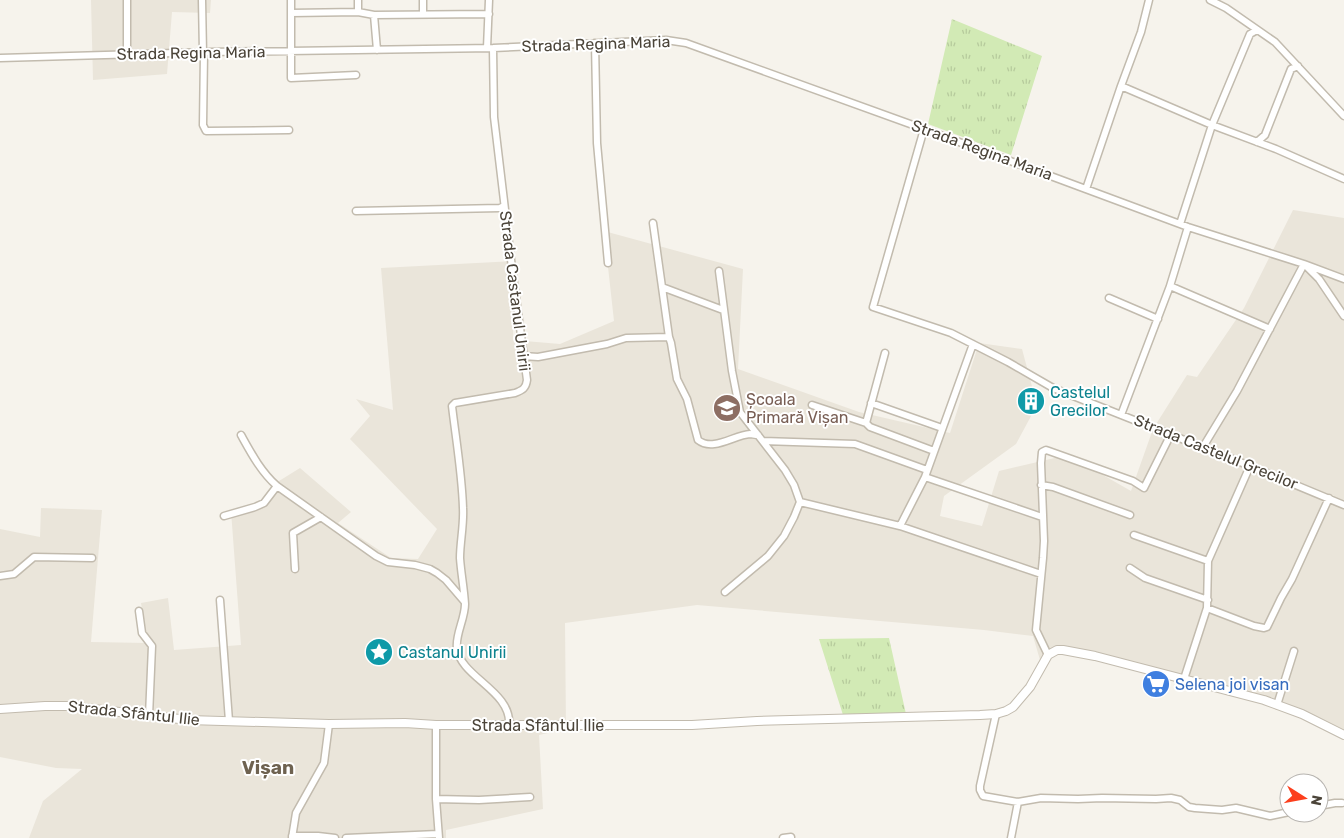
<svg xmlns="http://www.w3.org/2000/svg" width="1344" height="838" font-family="Rubik,sans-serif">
  <defs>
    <pattern id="grass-tufts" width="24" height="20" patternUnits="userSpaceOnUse" patternTransform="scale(1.25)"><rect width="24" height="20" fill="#d2eab5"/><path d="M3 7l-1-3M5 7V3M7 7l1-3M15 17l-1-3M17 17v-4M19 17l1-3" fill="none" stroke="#b6ca9c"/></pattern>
  </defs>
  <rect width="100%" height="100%" fill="#f6f3ec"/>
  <path fill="#eae5da" d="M 91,0 L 211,0 L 210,13 L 172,12 L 167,74 L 93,80 Z
    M 1293,210 L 1344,218 L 1344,739 L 1304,719 L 1271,706 L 1164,673 L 1058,653 L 1049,660 L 1040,660 L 1033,636 L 984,630 L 697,605 L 565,623 L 566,729 L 539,735 L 543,809 L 446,830 L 446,838 L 29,838 L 43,801 L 82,769 L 56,768 L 0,757 L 0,529 L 40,537 L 41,508 L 102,510 L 91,642 L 147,643 L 141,603 L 168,598 L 174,650 L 241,645 L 231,511 L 263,500 L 279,481 L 300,468 L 351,512 L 338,523 L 391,558 L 418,559 L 437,529 L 350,439 L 370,416 L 356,399 L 393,410 L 381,268 L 514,261 L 513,340 L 560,344 L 614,321 L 604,231 L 743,269 L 738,369 L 859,412 L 950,433 L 979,343 L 1022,349 L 1037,405 L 1016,444 L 944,496 L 940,516 L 982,526 L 999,471 L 1059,457 L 1096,471 L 1131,491 L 1153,429 L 1187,375 L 1197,377 L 1244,308 Z"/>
  <path fill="url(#grass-tufts)" d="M 952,19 L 1042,56 L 1011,155 L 928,124 Z
    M 889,638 L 906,714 L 843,715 L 819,639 Z"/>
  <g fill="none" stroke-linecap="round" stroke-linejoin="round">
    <defs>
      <path id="minor" d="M 202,0 L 203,53
        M 291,0 L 291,78 L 356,75
        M 1210,0 L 1226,8 L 1275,42 L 1344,116
        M 358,12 L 358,0
        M 291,13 L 358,12 L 374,15 L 489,14
        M 423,13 L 423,0
        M 374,15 L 377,50
        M 595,43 L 597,143 L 608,263
        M 487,48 L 489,0
        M 493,48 L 494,117 L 512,268 L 527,380 C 526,388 523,390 515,393 L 455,403 L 452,406 C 456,440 462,474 463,508 C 464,525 460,542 460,558 C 461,573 464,588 465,604 C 465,619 455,635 457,648 C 460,677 512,691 509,725
        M 204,53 L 203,125 L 206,131 L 289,130
        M 127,55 L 127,0
        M 0,58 L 210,52 L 493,48 L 666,40 L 686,43 L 924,129 L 1188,227 L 1304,264 L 1319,279 L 1344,316
        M 1121,86 L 1212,125 L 1276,149 L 1344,179
        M 924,129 L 873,307 L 951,333 L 1008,362 L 1053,388 L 1250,466 L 1344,505
        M 1257,142 L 1265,135 L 1291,69 L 1298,66
        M 1086,189 L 1121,86 L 1141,32 L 1149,0
        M 356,211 L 500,208 L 504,206
        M 653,223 L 669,337 L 671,343 L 677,379 L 687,399 L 698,440 C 713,452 734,435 750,434 C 752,434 755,435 758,435
        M 1180,224 L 1212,125 L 1250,34 L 1257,30
        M 1188,227 L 1170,286 L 1270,329
        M 719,271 L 732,371 L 740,412 L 785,470 L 794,485 L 800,502 L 794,517 L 784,536 L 768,556 L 725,592
        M 662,287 L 723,310
        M 1109,298 L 1158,319
        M 885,353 L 866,423 L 870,427 L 934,451
        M 523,356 L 538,357 L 607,344 L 626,338 L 669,337
        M 871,403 L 942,428
        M 812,405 L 866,423
        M 1121,415 L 1170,286
        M 763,441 L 855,444 L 927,470
        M 1203,447 L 1237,391 L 1304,264 L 1344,279
        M 925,477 L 1042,517
        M 1041,485 L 1053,487 L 1130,515
        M 277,486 L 376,556 L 388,562 L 415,565 L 430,569 L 437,573 L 446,580 L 464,601
        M 800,502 L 900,526 L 1041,574
        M 224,516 L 255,507 L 264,503 L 277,486 C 261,472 251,453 241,435
        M 900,526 L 925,477 L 973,344
        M 1134,535 L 1208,561
        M 1130,568 L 1145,578 L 1208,600
        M 295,569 L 293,533 L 321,517
        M 0,576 L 14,574 L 34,557 L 92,558
        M 220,600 L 229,721
        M 1207,608 L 1254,626 L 1264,628 L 1267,627 L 1281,598 L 1292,579 L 1329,498
        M 139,611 L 142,633 L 152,646 L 149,716
        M 1048,655 L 1036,630 L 1043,558 L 1044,541 L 1041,463 L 1042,452 L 1046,450 L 1049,451 L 1133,481 L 1144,488 L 1171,434
        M 1184,679 L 1207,608 L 1208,561 L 1250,466
        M 1277,705 L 1294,651
        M 996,714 L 980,786 L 980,790 L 983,796 L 1018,802 L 1041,798 L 1078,799 L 1102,798 L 1156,799 L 1171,798 L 1180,800 L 1189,807 L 1195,808 L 1222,810 L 1236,808 L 1270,816 L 1289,812
        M 436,725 L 436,799 L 439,838
        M 436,799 L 479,800 L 530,797
        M 1319,806 L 1335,803 L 1342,803
        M 292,836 L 318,836 L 335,838
        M 292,838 L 296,813 L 324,763 L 329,724
        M 346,838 L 438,834
        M 783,838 L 791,837
        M 1011,838 L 1018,802"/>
      <path id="tertiary" d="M 0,709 L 45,706 L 68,706 L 188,720 L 329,724 L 405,723 L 436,725 L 692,725 L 757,721 L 980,715 L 996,714 L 1006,711 L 1013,707 L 1030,687 L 1048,655 L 1057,650 L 1063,650 L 1095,656 L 1264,700 L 1302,714 L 1344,735"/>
    </defs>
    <use href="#minor" stroke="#c2bbae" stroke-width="9"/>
    <use href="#tertiary" stroke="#c2bbae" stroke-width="10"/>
    <use href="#minor" stroke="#fff" stroke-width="6"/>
    <use href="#tertiary" stroke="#fff" stroke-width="8"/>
  </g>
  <defs>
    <symbol id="building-disc" viewBox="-11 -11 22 22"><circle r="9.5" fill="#0f9aa8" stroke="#fff"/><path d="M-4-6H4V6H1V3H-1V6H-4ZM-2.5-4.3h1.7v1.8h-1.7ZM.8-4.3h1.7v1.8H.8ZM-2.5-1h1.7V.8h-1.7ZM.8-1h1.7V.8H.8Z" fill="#fff"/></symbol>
    <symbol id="school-disc" viewBox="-11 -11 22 22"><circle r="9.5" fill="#8d6e63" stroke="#fff"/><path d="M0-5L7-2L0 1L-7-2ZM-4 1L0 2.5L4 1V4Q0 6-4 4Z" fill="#fff"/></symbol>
    <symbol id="sight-disc" viewBox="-11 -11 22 22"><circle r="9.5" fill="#0f9aa8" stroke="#fff"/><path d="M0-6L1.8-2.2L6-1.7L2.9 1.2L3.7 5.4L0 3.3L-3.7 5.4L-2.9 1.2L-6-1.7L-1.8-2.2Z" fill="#fff"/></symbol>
    <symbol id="supermarket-disc" viewBox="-11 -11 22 22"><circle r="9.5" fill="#3f7fe0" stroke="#fff"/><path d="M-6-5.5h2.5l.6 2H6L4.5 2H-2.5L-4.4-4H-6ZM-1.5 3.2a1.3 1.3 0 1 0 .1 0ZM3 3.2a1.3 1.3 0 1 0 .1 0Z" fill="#fff"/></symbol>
  </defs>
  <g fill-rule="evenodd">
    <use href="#building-disc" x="1015" y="385" width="32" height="32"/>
    <use href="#school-disc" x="711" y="392" width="32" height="32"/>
    <use href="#sight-disc" x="363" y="636" width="32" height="32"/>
    <use href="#supermarket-disc" x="1140" y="668" width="32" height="32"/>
  </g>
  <g text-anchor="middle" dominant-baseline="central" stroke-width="4" stroke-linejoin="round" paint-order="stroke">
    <g font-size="16" fill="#4b4439" stroke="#fff">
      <text transform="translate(596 44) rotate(-2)">Strada Regina Maria</text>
      <text transform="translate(191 53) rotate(-1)">Strada Regina Maria</text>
      <text transform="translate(982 150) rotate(20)">Strada Regina Maria</text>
      <text transform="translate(515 291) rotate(83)">Strada Castanul Unirii</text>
      <text transform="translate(1216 452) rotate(22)">Strada Castelul Grecilor</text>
      <text transform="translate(134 713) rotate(6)">Strada Sfântul Ilie</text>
      <text x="538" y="725">Strada Sfântul Ilie</text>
    </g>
    <g font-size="16" fill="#0d838f" stroke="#fff" text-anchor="start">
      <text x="1050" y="392">Castelul<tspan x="1050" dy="18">Grecilor</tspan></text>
      <text x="398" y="652">Castanul Unirii</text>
    </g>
    <g font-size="16" fill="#785e54" stroke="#fff" text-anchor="start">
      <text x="746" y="399">Școala<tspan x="746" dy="18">Primară Vișan</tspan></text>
    </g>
    <g font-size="16" fill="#366cbe" stroke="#fff" text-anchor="start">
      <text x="1175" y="684">Selena joi visan</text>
    </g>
    <g font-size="19" font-weight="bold" fill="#6e6250" stroke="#fff">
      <text x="268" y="767">Vișan</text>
    </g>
  </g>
  <g transform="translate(1304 798) rotate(101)"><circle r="24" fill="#ffffff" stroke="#b7b4b0"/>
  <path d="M0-4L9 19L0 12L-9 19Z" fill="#fc3f1d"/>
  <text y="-8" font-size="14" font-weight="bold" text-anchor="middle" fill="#4b4439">N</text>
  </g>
</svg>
